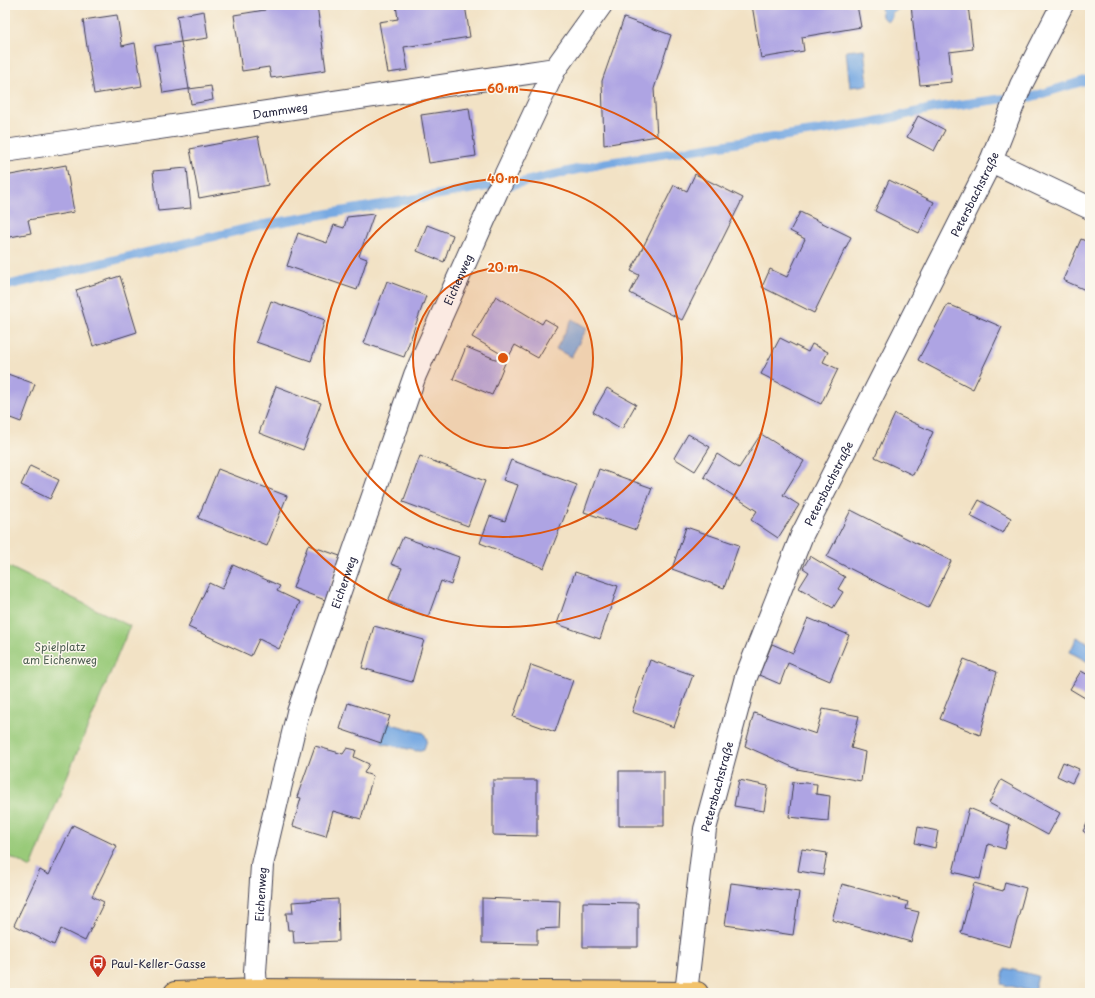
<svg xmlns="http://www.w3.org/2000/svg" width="1095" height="998" font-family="'Playpen Sans',sans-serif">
  <rect width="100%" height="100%" fill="#fbf7ec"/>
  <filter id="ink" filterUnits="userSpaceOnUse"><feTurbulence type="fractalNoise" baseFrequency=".025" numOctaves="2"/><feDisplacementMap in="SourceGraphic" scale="8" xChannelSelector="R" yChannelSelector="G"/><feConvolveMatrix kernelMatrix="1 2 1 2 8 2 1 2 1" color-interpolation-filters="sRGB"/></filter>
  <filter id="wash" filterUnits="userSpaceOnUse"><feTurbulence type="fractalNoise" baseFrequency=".012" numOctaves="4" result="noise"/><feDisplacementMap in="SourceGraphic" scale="16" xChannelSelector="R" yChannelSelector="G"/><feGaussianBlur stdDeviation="0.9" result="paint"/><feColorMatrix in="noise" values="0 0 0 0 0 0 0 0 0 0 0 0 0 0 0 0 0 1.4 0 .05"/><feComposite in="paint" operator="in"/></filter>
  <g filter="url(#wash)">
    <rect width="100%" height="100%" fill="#f2e2c5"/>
    <path fill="#99ca79" stroke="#5e765a" d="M 5,565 L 130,626 L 66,779 L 31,868 L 5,854 Z"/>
    <path fill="#77a9e2" stroke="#4c668e" d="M 881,5 L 901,5 L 899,9 L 892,12 L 892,17 L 888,21 L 882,17 Z
      M 864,49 L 868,85 L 850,87 L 846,51 Z
      M 572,319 L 587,328 L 571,357 L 556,349 Z
      M 1077,637 L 1090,644 L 1090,663 L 1070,652 Z
      M 388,723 L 424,733 L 427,740 L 424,749 L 417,751 L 381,743 Z
      M 1005,968 L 1038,976 L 1034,992 L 1001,984 Z"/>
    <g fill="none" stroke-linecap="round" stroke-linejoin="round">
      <path stroke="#77a9e2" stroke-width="9" d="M 5,286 L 262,225 L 495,185 L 510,185 L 605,163 L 869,123 L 934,108 L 1001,99 L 1031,97 L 1090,79"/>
    </g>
    <g id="blocks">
      <path fill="#aea4e3" d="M 264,5 L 317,5 L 326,70 L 271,78 L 269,67 L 242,71 L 234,15 L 265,10 Z
        M 396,5 L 465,5 L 470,37 L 404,47 L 408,70 L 388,73 L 379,22 L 398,19 Z
        M 752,5 L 857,5 L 861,27 L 802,37 L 804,51 L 761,58 Z
        M 911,5 L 968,5 L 973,49 L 949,52 L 952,82 L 920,85 Z
        M 204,11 L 208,38 L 181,42 L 177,16 Z
        M 117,15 L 122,46 L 135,43 L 142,86 L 94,94 L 83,20 Z
        M 624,18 L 671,35 L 654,89 L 657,136 L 604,145 L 602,81 Z
        M 181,42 L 189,89 L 163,93 L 155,46 Z
        M 211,86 L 213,100 L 191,104 L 189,89 Z
        M 469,108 L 476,156 L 429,163 L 421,115 Z
        M 918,116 L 945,130 L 934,151 L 907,137 Z
        M 258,136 L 268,185 L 199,198 L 190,149 Z
        M 66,165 L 74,212 L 28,220 L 31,233 L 5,238 L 5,176 Z
        M 187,168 L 191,208 L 158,211 L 153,171 Z
        M 695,174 L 743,198 L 682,320 L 630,293 L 639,275 L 631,271 L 674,185 L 687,191 Z
        M 889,180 L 934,202 L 919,233 L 875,211 Z
        M 800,212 L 851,237 L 814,313 L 762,287 L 770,269 L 787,277 L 805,239 L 790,231 Z
        M 374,214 L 359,256 L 367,259 L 357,290 L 287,266 L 298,233 L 327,243 L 334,225 L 344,228 L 347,217 Z
        M 427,225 L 453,235 L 444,262 L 417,251 Z
        M 1081,239 L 1090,243 L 1090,292 L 1063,280 Z
        M 120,276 L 137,332 L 93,346 L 76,290 Z
        M 387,281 L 426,296 L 404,357 L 364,343 Z
        M 496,296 L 542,324 L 545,319 L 557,326 L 538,358 L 515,345 L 508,358 L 472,337 Z
        M 271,301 L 325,320 L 311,361 L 256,342 Z
        M 948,304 L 1002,327 L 973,389 L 918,360 Z
        M 780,338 L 808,352 L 812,344 L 828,352 L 823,362 L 838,369 L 821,404 L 761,374 Z
        M 466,347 L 505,363 L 492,395 L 453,379 Z
        M 5,373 L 35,384 L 21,422 L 5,416 Z
        M 276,386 L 321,403 L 303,450 L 259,433 Z
        M 607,388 L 636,404 L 622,429 L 593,412 Z
        M 895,414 L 933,432 L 913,475 L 875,457 Z
        M 688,434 L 710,447 L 695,471 L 674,458 Z
        M 761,434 L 804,461 L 783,495 L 799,505 L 778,538 L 751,520 L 757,511 L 704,477 L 717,454 L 739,468 Z
        M 420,456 L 485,481 L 468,526 L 403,502 Z
        M 511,460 L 577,485 L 544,568 L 480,543 L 490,516 L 505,521 L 518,485 L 503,480 Z
        M 30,466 L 59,480 L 50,499 L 21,485 Z
        M 218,469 L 287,496 L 267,546 L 198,518 Z
        M 599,469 L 652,488 L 636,530 L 584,512 Z
        M 979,500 L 1011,518 L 1003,533 L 970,516 Z
        M 851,510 L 951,561 L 928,608 L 827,557 Z
        M 686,527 L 739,545 L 724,588 L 672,569 Z
        M 403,537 L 459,557 L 451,585 L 441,581 L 428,617 L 388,601 L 402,568 L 391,564 Z
        M 308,545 L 340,556 L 325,600 L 293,588 Z
        M 810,556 L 845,577 L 838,589 L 843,592 L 833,608 L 799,588 L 809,572 L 803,568 Z
        M 233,565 L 280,586 L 277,591 L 300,602 L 279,649 L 259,639 L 251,656 L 188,627 L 209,583 L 222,589 Z
        M 575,572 L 618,586 L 600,639 L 557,624 Z
        M 808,618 L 849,635 L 830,681 L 788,663 L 780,684 L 759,675 L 772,644 L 793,653 Z
        M 374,626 L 424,640 L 412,682 L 362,668 Z
        M 964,659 L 997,672 L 980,735 L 940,719 Z
        M 650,660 L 693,675 L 674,727 L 632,712 Z
        M 531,665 L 573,680 L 555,732 L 513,717 Z
        M 1081,671 L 1090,676 L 1090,701 L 1070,689 Z
        M 348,703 L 390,716 L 381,743 L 340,729 Z
        M 823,709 L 859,716 L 851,748 L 865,752 L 861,781 L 797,769 L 745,746 L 754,713 L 816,734 Z
        M 315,746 L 343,754 L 347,748 L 356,750 L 354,757 L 369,764 L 364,773 L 373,776 L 361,819 L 333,811 L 326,836 L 293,826 L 301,798 L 297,797 Z
        M 1063,762 L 1079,769 L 1072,783 L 1057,776 Z
        M 619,771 L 664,771 L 664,826 L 619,826 Z
        M 493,780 L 537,780 L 537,836 L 493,835 Z
        M 739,780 L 768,786 L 764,811 L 734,806 Z
        M 1001,780 L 1060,813 L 1048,835 L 989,803 Z
        M 793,782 L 817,784 L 816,794 L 830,796 L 828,821 L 789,817 Z
        M 969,808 L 1010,825 L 1005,849 L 988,844 L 980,879 L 953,872 Z
        M 1090,818 L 1090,836 L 1083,831 Z
        M 73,825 L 117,846 L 92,896 L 104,902 L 85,941 L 61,929 L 54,945 L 14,925 L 40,870 L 49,875 Z
        M 918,827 L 938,831 L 935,848 L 915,843 Z
        M 802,849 L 827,853 L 823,875 L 798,871 Z
        M 1005,882 L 1026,888 L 1010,947 L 961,933 L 974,883 L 1003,891 Z
        M 731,883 L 799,892 L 793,935 L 725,925 Z
        M 842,884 L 908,902 L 906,909 L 919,912 L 911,942 L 832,920 Z
        M 482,898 L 560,901 L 559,928 L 537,929 L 537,944 L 482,943 Z
        M 338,899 L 339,941 L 294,943 L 293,930 L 288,930 L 286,913 L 293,913 L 292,902 Z
        M 583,902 L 638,903 L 638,947 L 583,947 Z"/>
    </g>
  </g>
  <g filter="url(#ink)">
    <use href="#blocks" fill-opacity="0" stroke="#413f50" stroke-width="1"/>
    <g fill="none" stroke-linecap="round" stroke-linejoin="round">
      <defs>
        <g id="minor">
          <path id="s1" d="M 5,151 L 555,69"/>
          <path d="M 991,161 L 1090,208"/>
          <path d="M 501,184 L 555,69 L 601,5"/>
          <path id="s2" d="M 256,990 L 255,972 L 262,865 L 298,712 L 415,375 L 497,191"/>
          <path id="s3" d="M 686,993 L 705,829 L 746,677 L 802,535 L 991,161 L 1021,85 L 1062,5"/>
        </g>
        <path id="major" d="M 175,993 L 256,990 L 697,993"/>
      </defs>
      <use href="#minor" stroke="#413f50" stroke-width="24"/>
      <use href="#major" stroke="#413f50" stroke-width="24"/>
      <use href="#minor" stroke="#fff" stroke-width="22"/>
      <use href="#major" stroke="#f2c26a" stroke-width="22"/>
    </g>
  </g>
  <circle cx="503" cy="358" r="90" fill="#de560e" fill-opacity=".12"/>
  <g fill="none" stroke="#de560e" stroke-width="2">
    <circle cx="503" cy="358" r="90"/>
    <circle cx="503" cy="358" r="179"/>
    <circle cx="503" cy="358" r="269"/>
  </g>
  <defs>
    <symbol id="bus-pin" viewBox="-11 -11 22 30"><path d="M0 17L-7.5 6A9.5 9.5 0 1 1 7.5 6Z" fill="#c8321e" stroke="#fbf7ec"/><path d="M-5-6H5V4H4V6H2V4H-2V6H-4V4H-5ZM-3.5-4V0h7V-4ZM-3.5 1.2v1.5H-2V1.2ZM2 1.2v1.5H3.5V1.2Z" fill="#fff"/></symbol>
  </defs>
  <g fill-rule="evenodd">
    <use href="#bus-pin" x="88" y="953" width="20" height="27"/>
  </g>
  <g text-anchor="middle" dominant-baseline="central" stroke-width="3" stroke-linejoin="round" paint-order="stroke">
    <g font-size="11" fill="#22223b" stroke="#fbf7ec">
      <text stroke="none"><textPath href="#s1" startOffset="278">Dammweg</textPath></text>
      <text stroke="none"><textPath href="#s3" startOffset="857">Petersbachstraße</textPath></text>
      <text stroke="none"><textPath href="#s2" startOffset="744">Eichenweg</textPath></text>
      <text stroke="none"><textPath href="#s3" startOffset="533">Petersbachstraße</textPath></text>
      <text stroke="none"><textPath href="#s2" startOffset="420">Eichenweg</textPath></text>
      <text stroke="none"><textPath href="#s3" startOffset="209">Petersbachstraße</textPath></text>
      <text stroke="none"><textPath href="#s2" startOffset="96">Eichenweg</textPath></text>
    </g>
    <g font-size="11" fill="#4c5d51" stroke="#fbf7ec">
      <text x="60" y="646">Spielplatz<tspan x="60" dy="13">am Eichenweg</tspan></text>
    </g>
    <g font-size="11" fill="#22223b" stroke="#fbf7ec" text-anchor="start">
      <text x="111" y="963">Paul-Keller-Gasse</text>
    </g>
  </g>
  <circle cx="503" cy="358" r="6" fill="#de560e" stroke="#fbf7ec" stroke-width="2"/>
  <g font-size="12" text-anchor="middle" font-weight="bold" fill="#de560e" stroke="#fbf7ec" stroke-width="3" stroke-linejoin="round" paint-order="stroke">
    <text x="503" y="93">60 m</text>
    <text x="503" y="183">40 m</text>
    <text x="503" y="272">20 m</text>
  </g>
  <rect width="1095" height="998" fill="none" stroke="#fbf7ec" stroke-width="20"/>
</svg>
